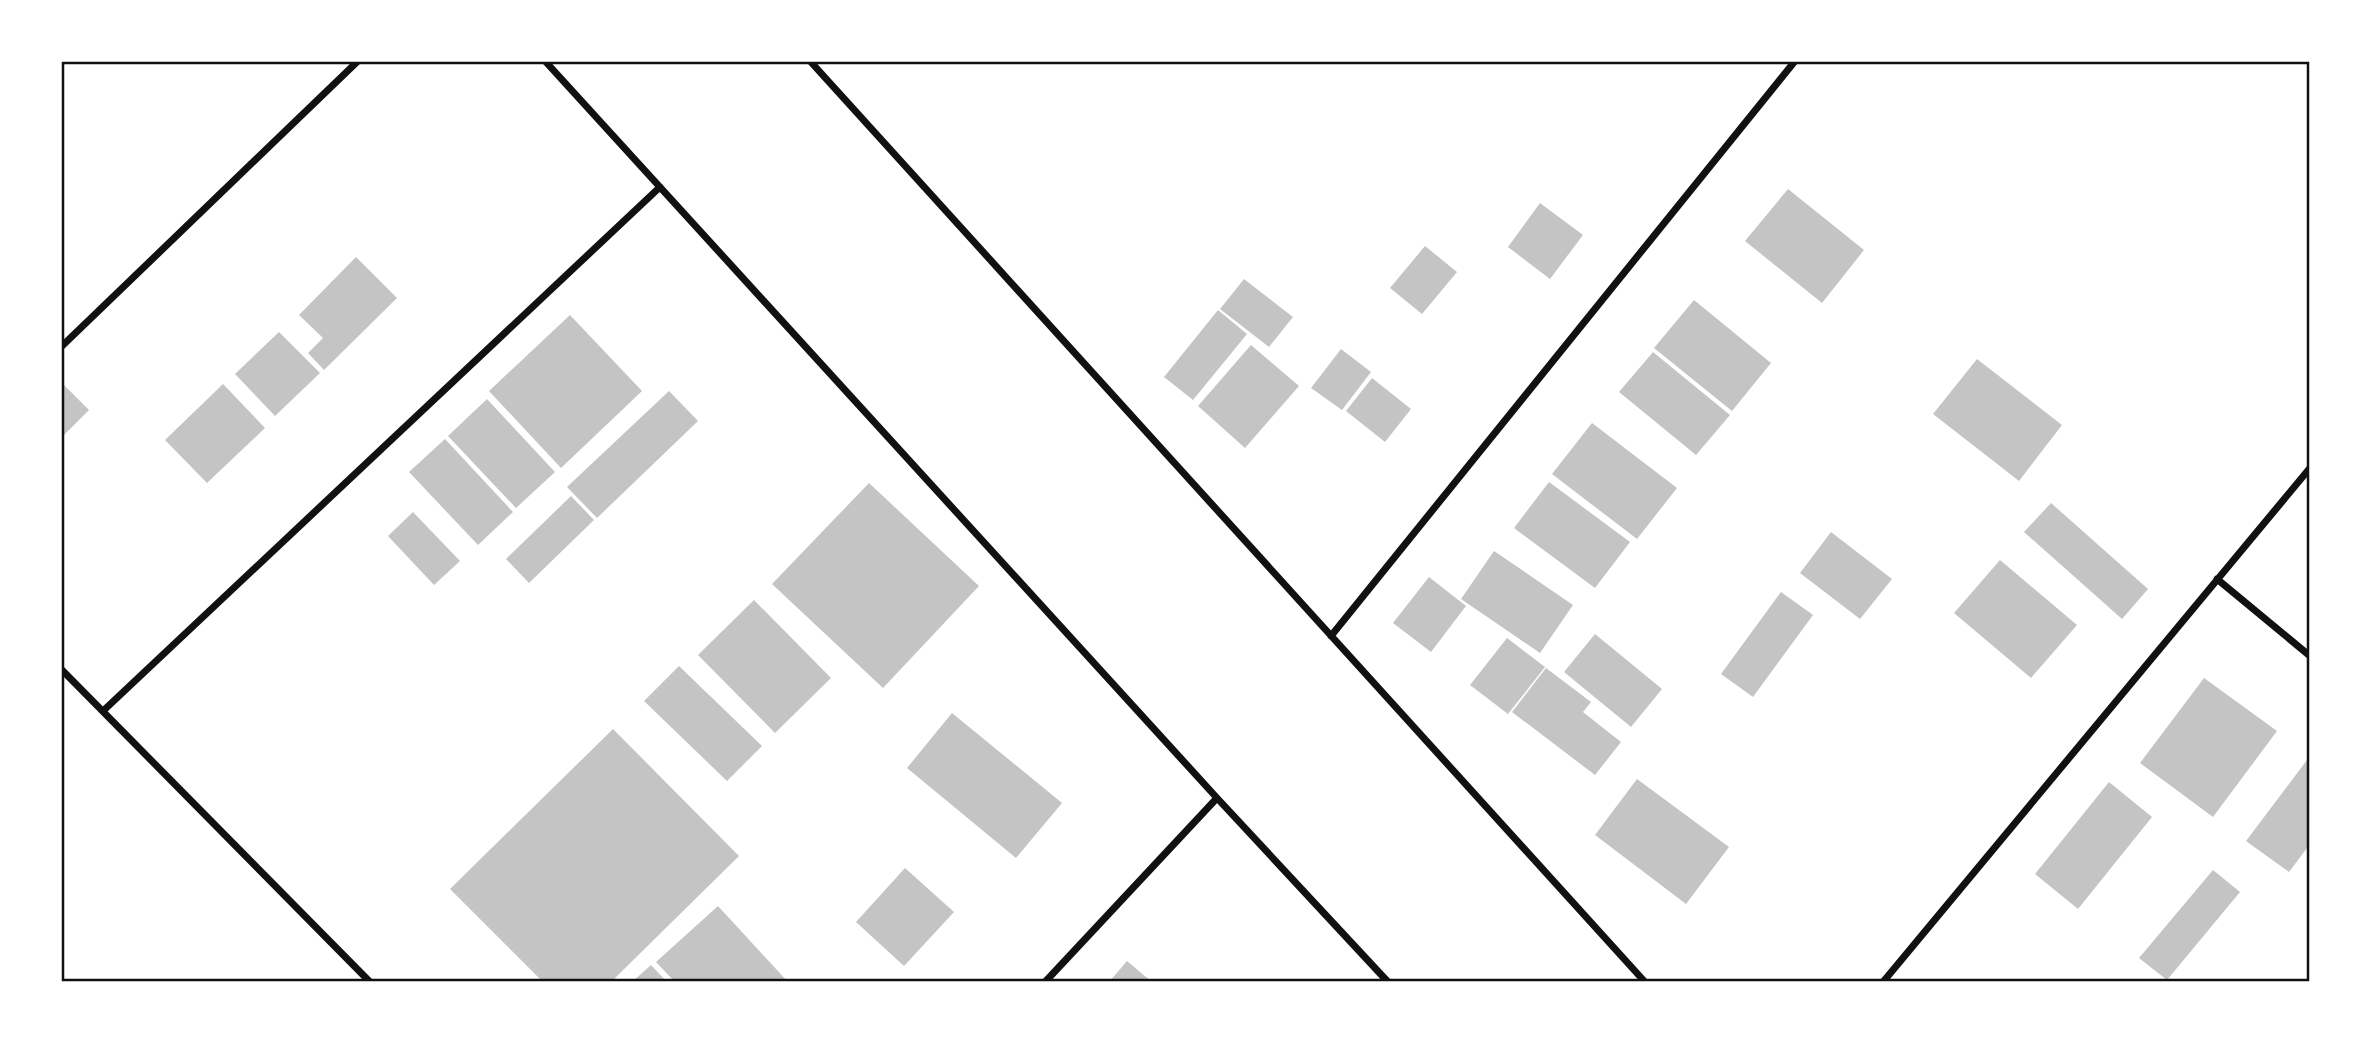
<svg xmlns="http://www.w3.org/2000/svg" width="2371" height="1043" font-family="'PT Sans Narrow',sans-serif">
  <rect width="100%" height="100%" fill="#fff"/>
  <path fill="#c4c4c4" d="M 1788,189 L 1864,250 L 1822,303 L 1745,241 Z
    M 1540,203 L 1583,235 L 1550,279 L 1508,247 Z
    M 1425,246 L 1457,272 L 1422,314 L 1390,288 Z
    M 356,257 L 397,298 L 324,370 L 308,353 L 323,338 L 299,315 Z
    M 1244,279 L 1293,317 L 1269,347 L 1220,309 Z
    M 1694,300 L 1771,363 L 1732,411 L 1654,348 Z
    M 1218,310 L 1247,334 L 1193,400 L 1164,377 Z
    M 570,315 L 642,391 L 561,468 L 489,391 Z
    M 279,332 L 320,373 L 275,416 L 235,374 Z
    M 1251,345 L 1299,386 L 1245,448 L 1198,406 Z
    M 1341,349 L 1371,372 L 1342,410 L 1311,388 Z
    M 1653,352 L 1730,415 L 1696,455 L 1619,392 Z
    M 1977,359 L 2062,425 L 2019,481 L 1933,414 Z
    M 1372,378 L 1411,409 L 1385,442 L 1346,411 Z
    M 61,382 L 89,410 L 61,438 Z
    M 223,384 L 265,428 L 207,483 L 165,440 Z
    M 669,391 L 698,421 L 597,518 L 567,487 Z
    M 487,399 L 555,472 L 516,508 L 448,436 Z
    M 1592,423 L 1677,488 L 1637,539 L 1552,474 Z
    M 445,439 L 513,512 L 478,545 L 409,472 Z
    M 1549,482 L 1630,542 L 1595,588 L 1514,528 Z
    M 869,483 L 979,586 L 883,688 L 772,584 Z
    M 571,496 L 594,520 L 529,583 L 506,559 Z
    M 2051,503 L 2148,589 L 2122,619 L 2024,532 Z
    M 413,512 L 460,561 L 434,585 L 388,536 Z
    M 1831,532 L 1892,579 L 1860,619 L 1800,573 Z
    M 1494,551 L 1573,605 L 1540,653 L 1461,599 Z
    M 2000,560 L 2077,625 L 2031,678 L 1954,613 Z
    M 1429,577 L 1466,606 L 1431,652 L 1393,623 Z
    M 1781,592 L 1813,615 L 1753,697 L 1721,674 Z
    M 754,600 L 831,678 L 775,733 L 698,655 Z
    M 1595,634 L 1662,689 L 1631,727 L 1564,672 Z
    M 1507,638 L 1545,667 L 1508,714 L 1470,685 Z
    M 679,666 L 762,746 L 727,781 L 644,701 Z
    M 1546,668 L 1591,702 L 1583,712 L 1621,742 L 1595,775 L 1512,712 Z
    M 2204,678 L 2277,731 L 2213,817 L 2140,763 Z
    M 952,713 L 1062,803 L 1016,858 L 907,768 Z
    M 613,729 L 739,856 L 611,982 L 543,982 L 450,889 Z
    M 2310,756 L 2310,844 L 2289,872 L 2246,841 Z
    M 1637,779 L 1729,847 L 1686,904 L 1595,835 Z
    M 2109,782 L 2152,817 L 2078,909 L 2035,874 Z
    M 905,868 L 954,912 L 904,966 L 856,922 Z
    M 2213,870 L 2240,892 L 2167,980 L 2139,958 Z
    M 718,906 L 788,982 L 675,982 L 656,962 Z
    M 1127,961 L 1152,982 L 1109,982 Z
    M 651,965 L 667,982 L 632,982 Z"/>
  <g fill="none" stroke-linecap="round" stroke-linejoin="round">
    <path stroke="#111" stroke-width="7" d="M 545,61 L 1217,798 L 1388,982
      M 810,61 L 1645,982
      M 61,347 L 358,61
      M 2217,579 L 2310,656
      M 1331,636 L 1795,61
      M 61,669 L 370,982
      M 103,711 L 660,187
      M 1045,982 L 1217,798
      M 1883,982 L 2310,468"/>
  </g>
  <rect width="2371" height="1043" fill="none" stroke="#ffffff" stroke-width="126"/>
  <rect x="63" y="63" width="2245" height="917" fill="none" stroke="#111" stroke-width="2.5"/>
</svg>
